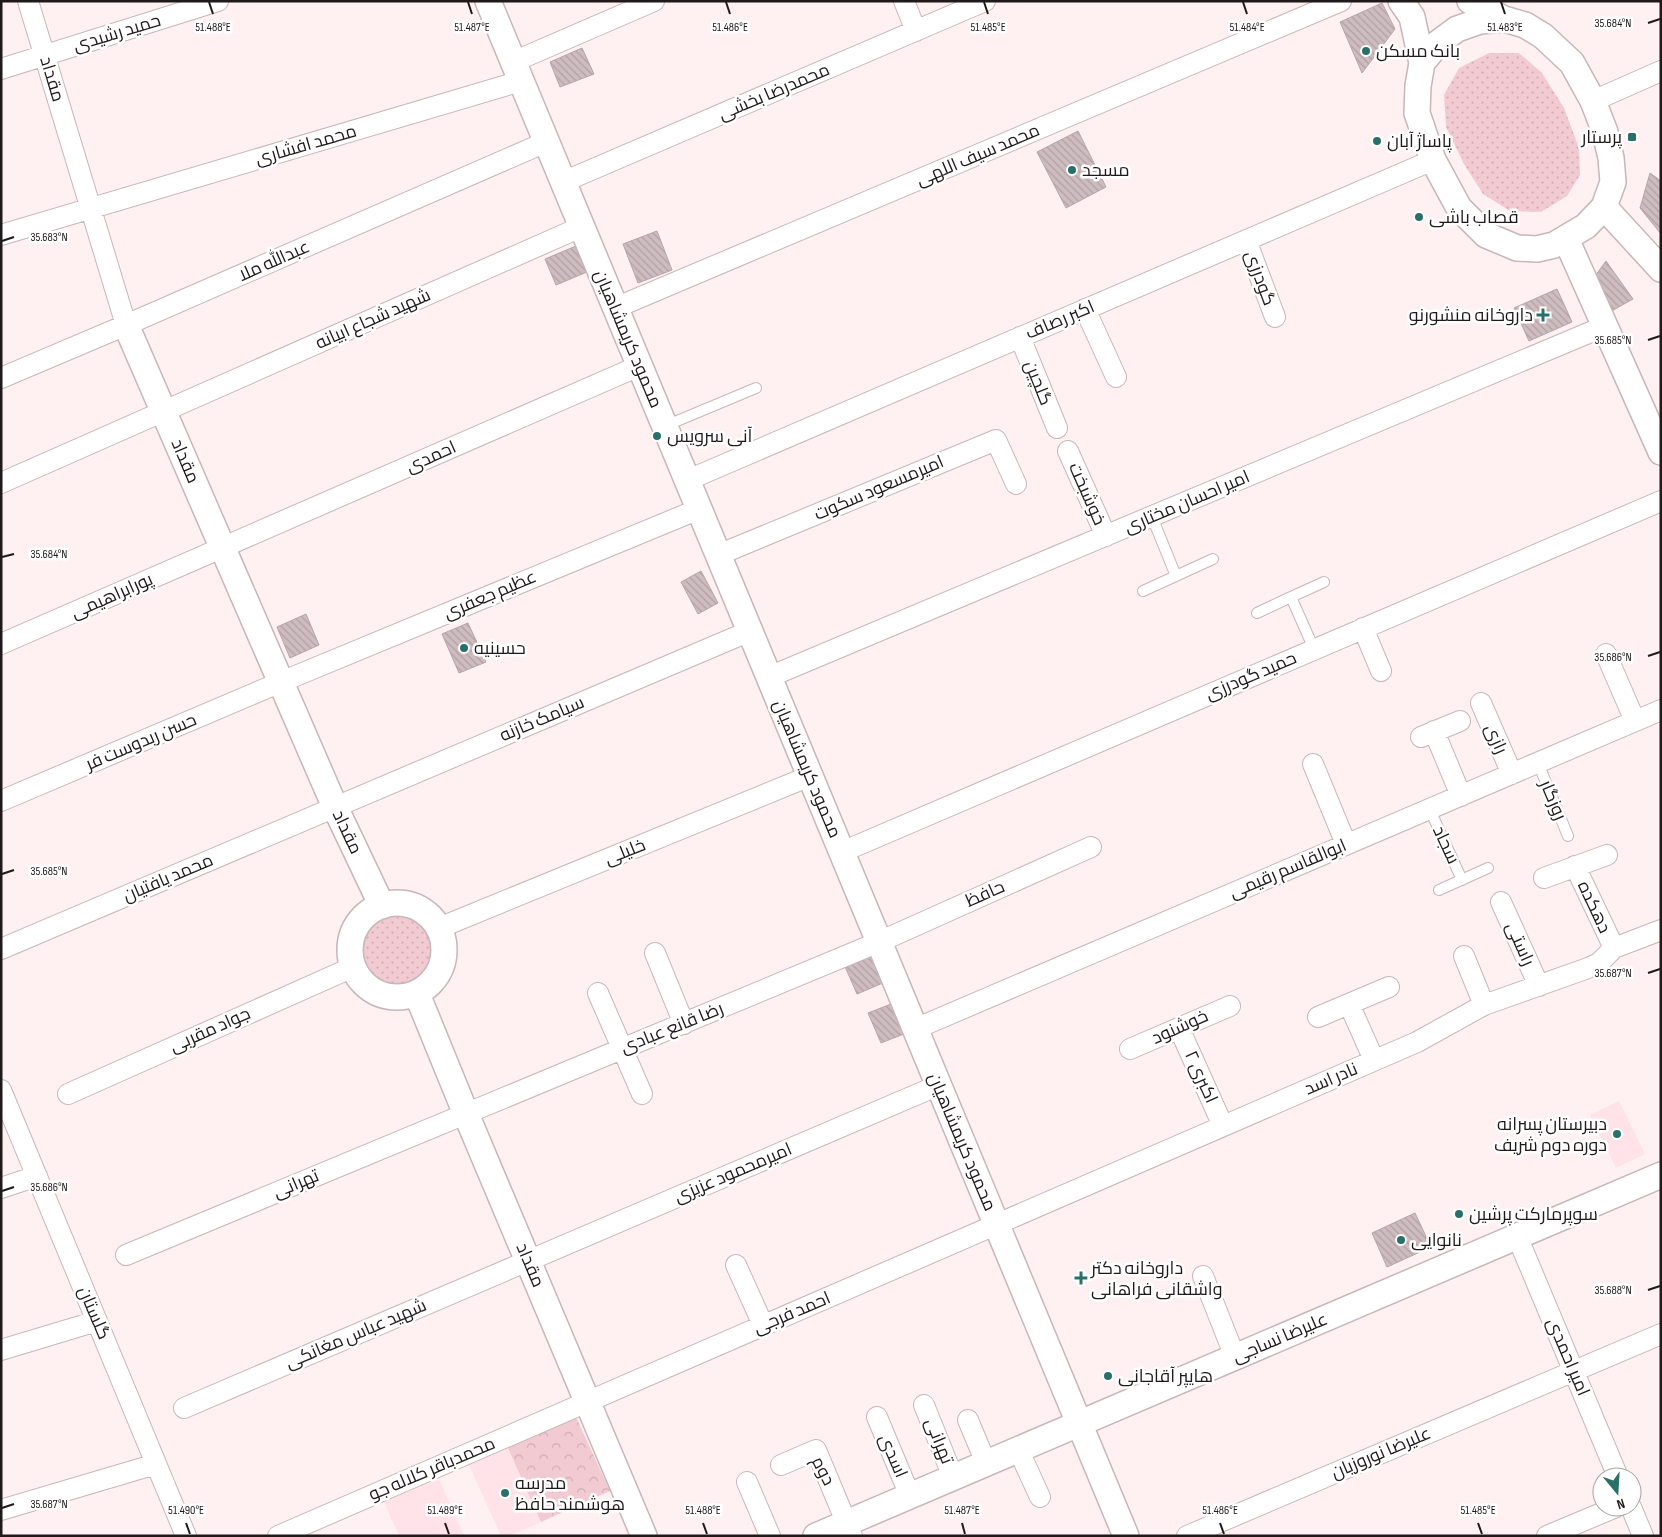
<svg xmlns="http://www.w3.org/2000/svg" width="1662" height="1537" font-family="'Sofia Sans Condensed',Cairo,sans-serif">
  <defs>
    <pattern id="grass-dots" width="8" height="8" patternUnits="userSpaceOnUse" patternTransform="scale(1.25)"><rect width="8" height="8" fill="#f2cad2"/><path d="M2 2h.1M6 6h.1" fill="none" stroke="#cfadb4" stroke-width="1.8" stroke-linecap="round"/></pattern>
    <pattern id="forest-crowns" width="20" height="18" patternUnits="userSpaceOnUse" patternTransform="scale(1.25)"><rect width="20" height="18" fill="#f2cad2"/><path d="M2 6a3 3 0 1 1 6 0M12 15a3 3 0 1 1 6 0" fill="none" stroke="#cfadb4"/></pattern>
    <pattern id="building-back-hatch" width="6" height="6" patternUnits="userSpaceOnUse" patternTransform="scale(1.25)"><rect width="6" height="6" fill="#cebcbf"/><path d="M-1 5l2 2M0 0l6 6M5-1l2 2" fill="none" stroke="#b0a1a4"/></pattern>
  </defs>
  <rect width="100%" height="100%" fill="#fff0f2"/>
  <path fill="#ffe3e8" d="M 1619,1101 L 1645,1154 L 1616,1168 L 1590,1115 Z
    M 508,1448 L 541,1522 L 508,1536 L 501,1536 L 469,1465 Z
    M 439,1479 L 464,1536 L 399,1536 L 384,1502 Z"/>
  <path fill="url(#grass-dots)" d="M 1489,53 L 1519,53 L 1542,73 L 1564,108 L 1579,148 L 1580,175 L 1567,196 L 1541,212 L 1510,211 L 1483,194 L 1464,164 L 1446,127 L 1444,95 L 1459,68 Z
    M357 951a40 40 0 1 1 80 0a40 40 0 1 1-80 0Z"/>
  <path fill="url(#forest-crowns)" d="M 576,1417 L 610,1491 L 541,1522 L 508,1448 Z"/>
  <path fill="url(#building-back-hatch)" stroke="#b7a5a8" d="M 1382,3 L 1395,29 L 1362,73 L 1340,22 Z
    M 582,48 L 594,74 L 560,87 L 550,62 Z
    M 1078,131 L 1106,187 L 1066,208 L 1037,152 Z
    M 1650,173 L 1661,181 L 1661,234 L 1640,208 Z
    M 657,231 L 672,270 L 638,283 L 623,244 Z
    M 576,246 L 587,272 L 556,285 L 545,259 Z
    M 1606,261 L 1633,299 L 1608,313 L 1595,276 Z
    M 1557,289 L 1572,322 L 1529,341 L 1514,308 Z
    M 701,571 L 718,603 L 698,614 L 681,582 Z
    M 306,614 L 319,645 L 290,658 L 277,627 Z
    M 468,623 L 486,662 L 459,673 L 442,634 Z
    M 875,947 L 890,980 L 857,994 L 843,962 Z
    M 891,1004 L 904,1034 L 881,1043 L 868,1013 Z
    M 1415,1213 L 1431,1247 L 1387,1267 L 1372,1233 Z"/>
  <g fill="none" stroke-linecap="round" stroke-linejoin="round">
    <defs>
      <path id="service" d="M 665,426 L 756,388
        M 1152,517 L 1176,576
        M 1143,591 L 1213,559
        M 1291,597 L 1324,582
        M 1257,613 L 1291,597 L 1314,649
        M 1538,763 L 1568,836
        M 1430,810 L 1462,880
        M 1439,890 L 1488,868"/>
      <path id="minor" d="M 28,1 L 126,325
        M 904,1 L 916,31
        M 513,62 L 654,1
        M 1,69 L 218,1
        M 1593,101 L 1661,71
        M 563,182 L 985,1
        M 1,235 L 521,81
        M 1246,240 L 1275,317
        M 615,308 L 1341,1
        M 1085,309 L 1116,377
        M 1020,337 L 1057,428
        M 1,378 L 126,325 L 546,142
        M 1068,451 L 1106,536
        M 688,480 L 1433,160
        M 1,483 L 581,227
        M 718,555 L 996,440 L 1016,484
        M 1363,628 L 1381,671
        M 1,644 L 639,366
        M 1606,654 L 1635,721
        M 769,677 L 1605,326
        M 1481,703 L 1512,774
        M 1434,731 L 1461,796
        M 1421,737 L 1460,721
        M 1313,764 L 1346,844
        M 1,801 L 281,682 L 699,509
        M 842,852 L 1661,501
        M 1575,866 L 1614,948
        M 1544,878 L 1607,855
        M 1501,902 L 1539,986
        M 439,928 L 810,776
        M 1,949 L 750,631
        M 655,953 L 684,1024
        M 1464,956 L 1484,1005
        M 598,993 L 642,1094
        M 1349,1004 L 1374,1060
        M 1318,1017 L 1389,987
        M 1179,1028 L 1223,1126
        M 915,1029 L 1661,710
        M 1130,1049 L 1230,1006
        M 1,1090 L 186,1536
        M 68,1094 L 353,967
        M 1,1188 L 37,1176
        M 1517,1236 L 1618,1477
        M 126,1255 L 879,942 L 1091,847
        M 736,1265 L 763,1325
        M 1203,1276 L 1235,1357
        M 1,1350 L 97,1321
        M 924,1405 L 953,1477
        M 184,1408 L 939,1085
        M 877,1417 L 910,1496
        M 968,1420 L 986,1463
        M 1018,1449 L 1040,1497
        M 781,1465 L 816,1450 L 852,1536
        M 747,1482 L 770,1536
        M 1631,1507 L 1643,1536
        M 1,1510 L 156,1464
        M 278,1536 L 1417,1042 L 1484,1005 L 1588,968 L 1599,963 L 1614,948 L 1661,930
        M 1187,1536 L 1661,1334
        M 1547,1536 L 1616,1507"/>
      <path id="tertiary" d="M 488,1 L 1126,1536
        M 1401,1 L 1412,17 L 1422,63
        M 1470,1 L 1504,19
        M 1504,19 L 1525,25 L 1543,36 L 1572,63 L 1593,101 L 1605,132 L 1611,158 L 1613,182 L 1604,207 L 1586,226 L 1554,245 L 1537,249 L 1517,248 L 1486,235 L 1459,208 L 1433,160 L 1417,113 L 1418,86 L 1422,63 L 1438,43 L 1457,29 L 1480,21 Z
        M 1604,207 L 1661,269
        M 1566,239 L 1661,452
        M 126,325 L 335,807 L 382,906
        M350 950a47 47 0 1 1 94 0a47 47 0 1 1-94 0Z
        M 417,994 L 466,1114 L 644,1536
        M 816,1536 L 1661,1175"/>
    </defs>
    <use href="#service" stroke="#c8b6b9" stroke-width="12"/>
    <use href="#minor" stroke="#c8b6b9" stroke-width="22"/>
    <use href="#tertiary" stroke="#c8b6b9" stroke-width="28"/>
    <use href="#service" stroke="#fff" stroke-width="10"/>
    <use href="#minor" stroke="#fff" stroke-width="20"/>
    <use href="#tertiary" stroke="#fff" stroke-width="25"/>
  </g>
  <path fill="none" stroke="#1f191a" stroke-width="2" d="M 209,2 L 213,14M 468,2 L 472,14M 726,2 L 730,14M 984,2 L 988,14M 1243,2 L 1247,14M 1501,2 L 1505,14M 1648,23 L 1660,19M 2,241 L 14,237M 1648,340 L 1660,336M 2,557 L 14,554M 1648,656 L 1660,652M 2,874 L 14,870M 1648,973 L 1660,969M 2,1191 L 14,1187M 1648,1290 L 1660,1286M 2,1508 L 14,1504M 186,1523 L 190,1534M 445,1523 L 449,1534M 703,1523 L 707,1534M 962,1523 L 965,1534M 1220,1523 L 1224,1534M 1478,1523 L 1482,1534"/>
  <g fill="#287068" stroke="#fff" stroke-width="2">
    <circle cx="1366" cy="51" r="5"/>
    <rect x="1627" y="132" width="10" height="10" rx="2.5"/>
    <circle cx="1377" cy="141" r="5"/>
    <circle cx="1072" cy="170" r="5"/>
    <circle cx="1419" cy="217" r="5"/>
    <path d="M1540.5 307.5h5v5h5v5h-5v5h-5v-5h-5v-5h5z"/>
    <circle cx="657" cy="436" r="5"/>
    <circle cx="464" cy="648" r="5"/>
    <circle cx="1617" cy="1134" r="5"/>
    <circle cx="1459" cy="1214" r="5"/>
    <circle cx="1401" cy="1240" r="5"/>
    <path d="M1078.5 1270.5h5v5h5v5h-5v5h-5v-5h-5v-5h5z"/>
    <circle cx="1108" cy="1376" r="5"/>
    <circle cx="505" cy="1493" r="5"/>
  </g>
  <g text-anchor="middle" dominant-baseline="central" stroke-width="5" stroke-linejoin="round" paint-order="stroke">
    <g font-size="18" fill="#1f191a" stroke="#fff">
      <text transform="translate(117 33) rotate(-17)">حمید رشیدی</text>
      <text transform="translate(52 79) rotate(73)">مقداد</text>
      <text transform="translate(774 92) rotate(-23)">محمدرضا بخشی</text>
      <text transform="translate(306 145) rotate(-16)">محمد افشاری</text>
      <text transform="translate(978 155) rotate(-23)">محمد سیف اللهی</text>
      <text transform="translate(274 261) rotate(-24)">عبدالله ملا</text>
      <text transform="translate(1260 278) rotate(70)">گودرزی</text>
      <text transform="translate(373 319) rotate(-24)">شهید شجاع ابیانه</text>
      <text transform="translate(1060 320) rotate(-23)">اکبر رصاف</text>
      <text transform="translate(628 339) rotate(67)">محمود کریمشاهیان</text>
      <text transform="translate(1038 383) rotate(68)">گلچین</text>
      <text transform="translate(431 457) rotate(-24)">احمدی</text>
      <text transform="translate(185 461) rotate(67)">مقداد</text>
      <text transform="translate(879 488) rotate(-23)">امیرمسعود سکوت</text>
      <text transform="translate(1087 494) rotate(66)">خوشبخت</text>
      <text transform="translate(1187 502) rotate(-23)">امیر احسان مختاری</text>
      <text transform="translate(490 595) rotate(-23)">عظیم جعفری</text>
      <text transform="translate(112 596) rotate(-24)">پورابراهیمی</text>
      <text transform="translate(1251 676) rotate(-23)">حمید گودرزی</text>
      <text transform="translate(542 719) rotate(-23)">سیامک خازنه</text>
      <text transform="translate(1496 739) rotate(66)">رازی</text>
      <text transform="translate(141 742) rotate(-23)">حسن ربدوست فر</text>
      <text transform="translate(807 769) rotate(67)">محمود کریمشاهیان</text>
      <text transform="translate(1553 800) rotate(67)">روزگار</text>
      <text transform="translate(347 832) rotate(65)">مقداد</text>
      <text transform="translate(1446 845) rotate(65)">سجاد</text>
      <text transform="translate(625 852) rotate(-22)">خلیلی</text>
      <text transform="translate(1288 869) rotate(-23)">ابوالقاسم رقیمی</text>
      <text transform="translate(168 878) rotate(-23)">محمد یافتیان</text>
      <text transform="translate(985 894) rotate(-24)">حافظ</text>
      <text transform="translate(1594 907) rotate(65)">دهکده</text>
      <text transform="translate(1520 944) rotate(66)">راستی</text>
      <text transform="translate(1180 1027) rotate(-24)">خوشنود</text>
      <text transform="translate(672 1028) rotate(-22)">رضا قانع عبادی</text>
      <text transform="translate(210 1030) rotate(-24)">جواد مقربی</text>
      <text transform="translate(1201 1077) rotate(66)">اکبری ۲</text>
      <text transform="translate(1331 1079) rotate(-23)">نادر اسد</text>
      <text transform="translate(962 1142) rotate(67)">محمود کریمشاهیان</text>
      <text transform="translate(733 1173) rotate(-23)">امیرمحمود عزیزی</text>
      <text transform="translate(296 1184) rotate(-23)">تهرانی</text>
      <text transform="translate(530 1265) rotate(67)">مقداد</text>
      <text transform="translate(94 1313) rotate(67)">گلستان</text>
      <text transform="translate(792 1313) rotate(-23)">احمد فرجی</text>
      <text transform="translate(356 1334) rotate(-23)">شهید عباس مغانکی</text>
      <text transform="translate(1280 1338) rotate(-23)">علیرضا نساجی</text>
      <text transform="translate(1568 1357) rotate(67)">امیر احمدی</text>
      <text transform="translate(939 1441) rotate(68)">تهرانی</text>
      <text transform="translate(1381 1453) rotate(-23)">علیرضا نوروزیان</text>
      <text transform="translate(893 1456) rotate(67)">اسدی</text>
      <text transform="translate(432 1469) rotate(-23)">محمدباقر کلاله جو</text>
      <text transform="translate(823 1471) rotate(63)">دوم</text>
    </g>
    <g font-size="18" fill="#1f191a" stroke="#fff" text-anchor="start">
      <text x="1376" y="51">بانک مسکن</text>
      <text x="1622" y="137" text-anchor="end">پرستار</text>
      <text x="1387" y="141">پاساژ آبان</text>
      <text x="1082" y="170">مسجد</text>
      <text x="1429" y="217">قصاب باشی</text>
      <text x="1533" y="315" text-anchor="end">داروخانه منشورنو</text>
      <text x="667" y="436">آنی سرویس</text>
      <text x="474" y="648">حسینیه</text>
      <text x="1607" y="1124" text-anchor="end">دبیرستان پسرانه<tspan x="1607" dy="21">دوره دوم شریف</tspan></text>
      <text x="1469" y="1214">سوپرمارکت پرشین</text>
      <text x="1411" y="1240">نانوایی</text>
      <text x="1091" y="1268">داروخانه دکتر<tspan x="1091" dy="21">واشقانی فراهانی</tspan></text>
      <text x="1118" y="1376">هایپر آقاجانی</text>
      <text x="515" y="1483">مدرسه<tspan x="515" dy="21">هوشمند حافظ</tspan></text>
    </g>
  </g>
  <g font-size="12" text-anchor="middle" fill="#1f191a" stroke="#fff" stroke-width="5" stroke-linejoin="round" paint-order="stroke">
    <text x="1613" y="27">35.684°N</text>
    <text x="213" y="31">51.488°E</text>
    <text x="472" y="31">51.487°E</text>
    <text x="730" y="31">51.486°E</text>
    <text x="988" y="31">51.485°E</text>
    <text x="1247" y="31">51.484°E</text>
    <text x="1505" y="31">51.483°E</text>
    <text x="49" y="241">35.683°N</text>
    <text x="1613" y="344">35.685°N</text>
    <text x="49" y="558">35.684°N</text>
    <text x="1613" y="661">35.686°N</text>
    <text x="49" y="875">35.685°N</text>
    <text x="1613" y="977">35.687°N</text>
    <text x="49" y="1191">35.686°N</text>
    <text x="1613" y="1294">35.688°N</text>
    <text x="49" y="1508">35.687°N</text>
    <text x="186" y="1514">51.490°E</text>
    <text x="445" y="1514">51.489°E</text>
    <text x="703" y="1514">51.488°E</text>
    <text x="962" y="1514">51.487°E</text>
    <text x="1220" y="1514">51.486°E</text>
    <text x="1478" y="1514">51.485°E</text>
  </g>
  <rect width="1662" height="1537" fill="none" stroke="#1f191a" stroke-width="5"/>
  <g transform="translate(1617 1492) rotate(162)"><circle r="24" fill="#ffffff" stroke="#a5a3a3"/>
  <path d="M0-4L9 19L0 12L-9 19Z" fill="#287068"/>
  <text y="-8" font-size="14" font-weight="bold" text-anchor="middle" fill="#1f191a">N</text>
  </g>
</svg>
